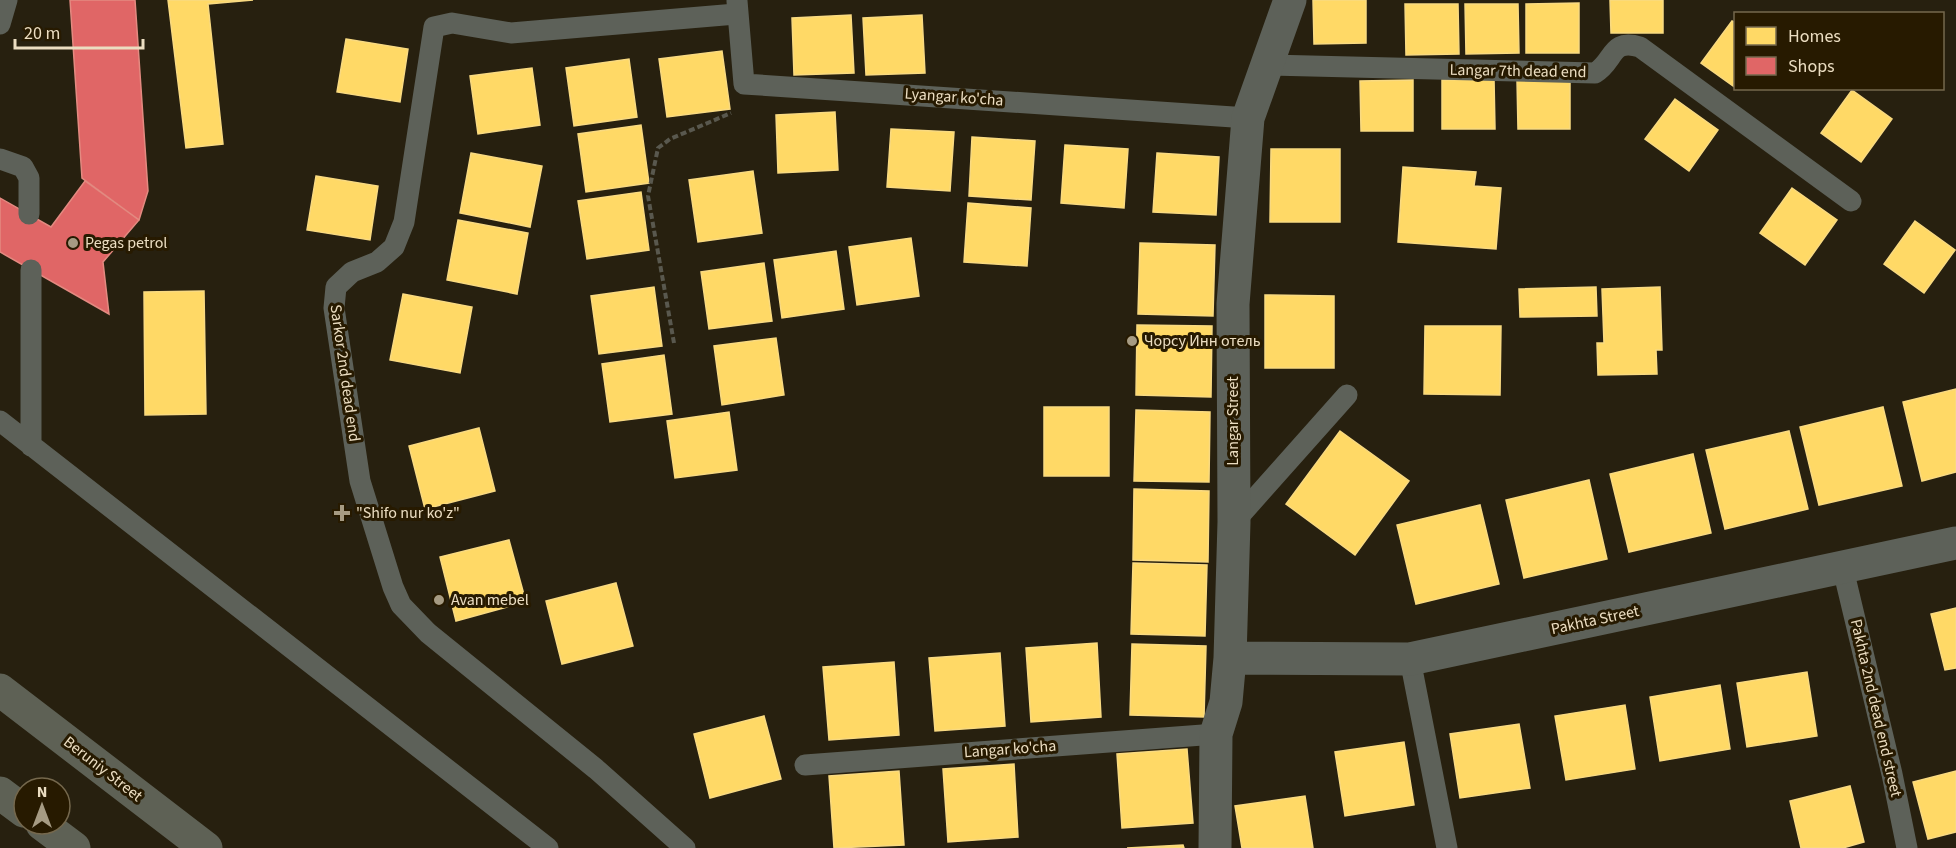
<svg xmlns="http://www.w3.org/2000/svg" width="1956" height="848" font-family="'Source Sans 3',sans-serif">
  <rect width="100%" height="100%" fill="#27200f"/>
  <path fill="#ffd966" stroke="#f9da81" stroke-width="1.5" d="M 168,0 L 253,0 L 208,4 L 223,144 L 186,148 Z
    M 1313,0 L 1366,0 L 1366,43 L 1314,44 Z
    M 1610,0 L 1663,0 L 1663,33 L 1611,33 Z
    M 1579,3 L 1579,53 L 1526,53 L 1526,4 Z
    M 1405,4 L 1458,4 L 1459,54 L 1406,55 Z
    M 1465,4 L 1518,4 L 1519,53 L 1466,54 Z
    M 851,15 L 854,73 L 794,75 L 792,18 Z
    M 922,15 L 925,73 L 866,75 L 863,18 Z
    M 1732,21 L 1736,23 L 1736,88 L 1701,63 Z
    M 346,39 L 408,49 L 400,102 L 337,92 Z
    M 722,51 L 730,109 L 667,117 L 659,59 Z
    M 629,59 L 637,117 L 574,126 L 566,68 Z
    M 532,68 L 540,125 L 478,134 L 470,76 Z
    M 1494,79 L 1495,129 L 1442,129 L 1442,80 Z
    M 1570,79 L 1570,129 L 1518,129 L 1517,80 Z
    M 1413,80 L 1413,131 L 1361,131 L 1360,81 Z
    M 1852,90 L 1892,119 L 1861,162 L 1821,133 Z
    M 1675,99 L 1718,130 L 1689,171 L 1645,139 Z
    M 835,112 L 838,170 L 778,173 L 776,115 Z
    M 641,125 L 649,183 L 586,192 L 578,134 Z
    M 891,129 L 954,132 L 950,191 L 887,187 Z
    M 972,137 L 1035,141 L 1031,200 L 969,196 Z
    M 1065,145 L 1128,149 L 1124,208 L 1061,203 Z
    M 1271,149 L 1340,149 L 1340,222 L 1270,222 Z
    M 471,153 L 542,166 L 530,227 L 460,213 Z
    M 1157,153 L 1219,157 L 1216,215 L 1153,212 Z
    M 1403,167 L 1476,172 L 1474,186 L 1501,188 L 1496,249 L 1398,242 Z
    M 753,171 L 762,233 L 698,242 L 689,180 Z
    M 316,176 L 378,186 L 370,240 L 307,230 Z
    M 1792,188 L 1837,220 L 1805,265 L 1760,233 Z
    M 641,192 L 649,250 L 587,259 L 578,201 Z
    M 968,203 L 1031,208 L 1027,266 L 964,262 Z
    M 458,220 L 528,233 L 517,294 L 447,280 Z
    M 1915,221 L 1955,250 L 1924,293 L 1884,264 Z
    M 911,238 L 919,296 L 857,305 L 849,247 Z
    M 1140,243 L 1215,245 L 1213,316 L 1138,314 Z
    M 836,251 L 844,309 L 782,318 L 774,260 Z
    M 764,263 L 772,321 L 709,329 L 701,272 Z
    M 654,287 L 662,346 L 599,354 L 591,296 Z
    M 1596,287 L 1597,316 L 1520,317 L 1519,289 Z
    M 1660,287 L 1662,350 L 1656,350 L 1657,374 L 1598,375 L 1597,343 L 1604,343 L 1602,289 Z
    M 204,291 L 206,414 L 145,415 L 144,292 Z
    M 403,294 L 472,307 L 460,373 L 390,360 Z
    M 1265,295 L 1334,296 L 1334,368 L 1265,368 Z
    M 1137,325 L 1212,326 L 1211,397 L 1136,395 Z
    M 1425,326 L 1501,326 L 1500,395 L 1424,394 Z
    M 776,338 L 784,395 L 722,405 L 714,346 Z
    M 664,355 L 672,414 L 610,422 L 602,364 Z
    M 1956,389 L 1956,472 L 1922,481 L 1903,402 Z
    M 1044,407 L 1109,407 L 1109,476 L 1044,476 Z
    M 1883,407 L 1902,486 L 1819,505 L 1800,427 Z
    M 1136,410 L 1210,412 L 1209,482 L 1134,481 Z
    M 729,412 L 737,470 L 675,478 L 667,421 Z
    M 479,428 L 495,491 L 425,509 L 409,446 Z
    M 1340,431 L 1409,481 L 1355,555 L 1286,504 Z
    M 1789,431 L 1808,509 L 1725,529 L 1706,450 Z
    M 1693,454 L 1711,533 L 1629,552 L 1610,474 Z
    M 1589,480 L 1607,559 L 1524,578 L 1506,500 Z
    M 1134,489 L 1209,491 L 1208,562 L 1133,560 Z
    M 1480,505 L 1499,584 L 1416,604 L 1397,525 Z
    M 509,540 L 526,602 L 456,621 L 440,557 Z
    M 1133,563 L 1207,565 L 1205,636 L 1131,634 Z
    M 616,583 L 633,646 L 562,664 L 546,601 Z
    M 1956,608 L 1956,668 L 1945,670 L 1931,614 Z
    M 1097,643 L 1101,717 L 1031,722 L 1026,648 Z
    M 1132,644 L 1206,646 L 1204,717 L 1130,715 Z
    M 1000,653 L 1005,726 L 935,731 L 929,658 Z
    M 894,662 L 899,735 L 829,740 L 823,667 Z
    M 1807,672 L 1817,736 L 1747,747 L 1737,683 Z
    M 1720,685 L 1730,749 L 1660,761 L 1650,697 Z
    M 1625,705 L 1635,769 L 1566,780 L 1555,716 Z
    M 764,716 L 781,779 L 710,798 L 694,734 Z
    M 1519,724 L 1530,788 L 1460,798 L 1450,734 Z
    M 1404,742 L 1414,805 L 1345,816 L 1335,752 Z
    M 1187,749 L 1193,823 L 1122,828 L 1117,754 Z
    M 1014,764 L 1018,837 L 948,842 L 943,769 Z
    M 899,771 L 904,845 L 834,848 L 829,776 Z
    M 1956,771 L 1956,832 L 1928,839 L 1913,782 Z
    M 1850,786 L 1864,842 L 1843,848 L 1801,848 L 1790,801 Z
    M 1305,796 L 1313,848 L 1242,848 L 1235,806 Z
    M 1183,845 L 1184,848 L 1127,848 Z"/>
  <path fill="#e06666" stroke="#e38a81" stroke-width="1.5" d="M 70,0 L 135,0 L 148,191 L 139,220 L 82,178 Z
    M 85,181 L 139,220 L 103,262 L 109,314 L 0,252 L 0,198 L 51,227 Z"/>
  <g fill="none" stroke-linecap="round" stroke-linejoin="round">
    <path stroke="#59584e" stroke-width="4" stroke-dasharray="6 3" stroke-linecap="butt" d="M 674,343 L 648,196 L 658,148 L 670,139 L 731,113"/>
    <path stroke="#5d6159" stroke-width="21" d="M 737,1 L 744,84 L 1248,118
      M 0,24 L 7,0
      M 1267,65 L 1595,73 C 1615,61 1610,38 1640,47 L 1851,201
      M 0,159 L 23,167 L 29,178 L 29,214
      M 31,270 L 31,446
      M 0,421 L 548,848
      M 1234,522 L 1347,395
      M 1843,569 L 1892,774 L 1907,848
      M 1410,659 L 1447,848
      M 805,765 L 1216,734
      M 685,848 L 596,769 L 428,633 L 401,605 L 393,587 L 360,481 L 334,308 L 336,287 L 352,272 L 377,262 L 394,247 L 404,222 L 434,27 L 452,23 L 511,33 L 736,14"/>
    <path stroke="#5d6159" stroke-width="33" d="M 1230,658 L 1410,659 L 1956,543
      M 1215,848 L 1216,734 L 1226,702 L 1230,658 L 1234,522 L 1233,304 L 1248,118 L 1290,0"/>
    <path stroke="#5e6155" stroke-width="33" d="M 0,690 L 206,848
      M 0,793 L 24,811
      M 42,824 L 74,848"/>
  </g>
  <g fill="#a69b83" stroke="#271a00" stroke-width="2">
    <circle cx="73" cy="243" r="6"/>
    <circle cx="1132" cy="341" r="6"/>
    <path d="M339 504h6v6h6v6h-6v6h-6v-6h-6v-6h6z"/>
    <circle cx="439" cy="600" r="6"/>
  </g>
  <g text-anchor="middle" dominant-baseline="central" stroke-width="6" stroke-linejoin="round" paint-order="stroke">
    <g font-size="16" fill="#ebddc1" stroke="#271a00">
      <text transform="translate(1518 71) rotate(1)">Langar 7th dead end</text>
      <text transform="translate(954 97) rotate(4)">Lyangar ko'cha</text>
      <text transform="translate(345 373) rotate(82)">Sarkor 2nd dead end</text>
      <text transform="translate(1233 421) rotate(-90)">Langar Street</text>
      <text transform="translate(1595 620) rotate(-12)">Pakhta Street</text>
      <text transform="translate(1876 708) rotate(77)">Pakhta 2nd dead end street</text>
      <text transform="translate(1010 749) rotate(-4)">Langar ko'cha</text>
      <text transform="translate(103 769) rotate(38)">Beruniy Street</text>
    </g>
    <g font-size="16" fill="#ebddc1" stroke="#271a00" text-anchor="start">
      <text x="85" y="243">Pegas petrol</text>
      <text x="1144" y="341">Чорсу Инн отель</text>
      <text x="356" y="513">"Shifo nur ko'z"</text>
      <text x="451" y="600">Avan mebel</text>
    </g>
  </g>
  <rect x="1734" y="12" width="210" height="78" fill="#271a00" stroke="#75684d" stroke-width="1.5"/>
  <rect x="1746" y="27" width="30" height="18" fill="#ffd966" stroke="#75684d" stroke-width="1.5"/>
  <text x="1788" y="42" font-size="18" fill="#ebddc1">Homes</text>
  <rect x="1746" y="57" width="30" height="18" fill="#e06666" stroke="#75684d" stroke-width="1.5"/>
  <text x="1788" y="72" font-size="18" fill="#ebddc1">Shops</text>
  <g transform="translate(42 806)"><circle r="28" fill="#271a00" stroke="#75684d" stroke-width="1.5"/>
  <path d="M0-4.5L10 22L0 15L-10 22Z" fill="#a69b83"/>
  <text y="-9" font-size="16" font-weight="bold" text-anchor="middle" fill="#ebddc1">N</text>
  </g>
  <path d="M15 39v9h128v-9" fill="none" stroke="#ebddc1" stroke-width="3"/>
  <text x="24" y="39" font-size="18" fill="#ebddc1" stroke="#271a00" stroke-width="4.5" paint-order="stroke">20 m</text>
</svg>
